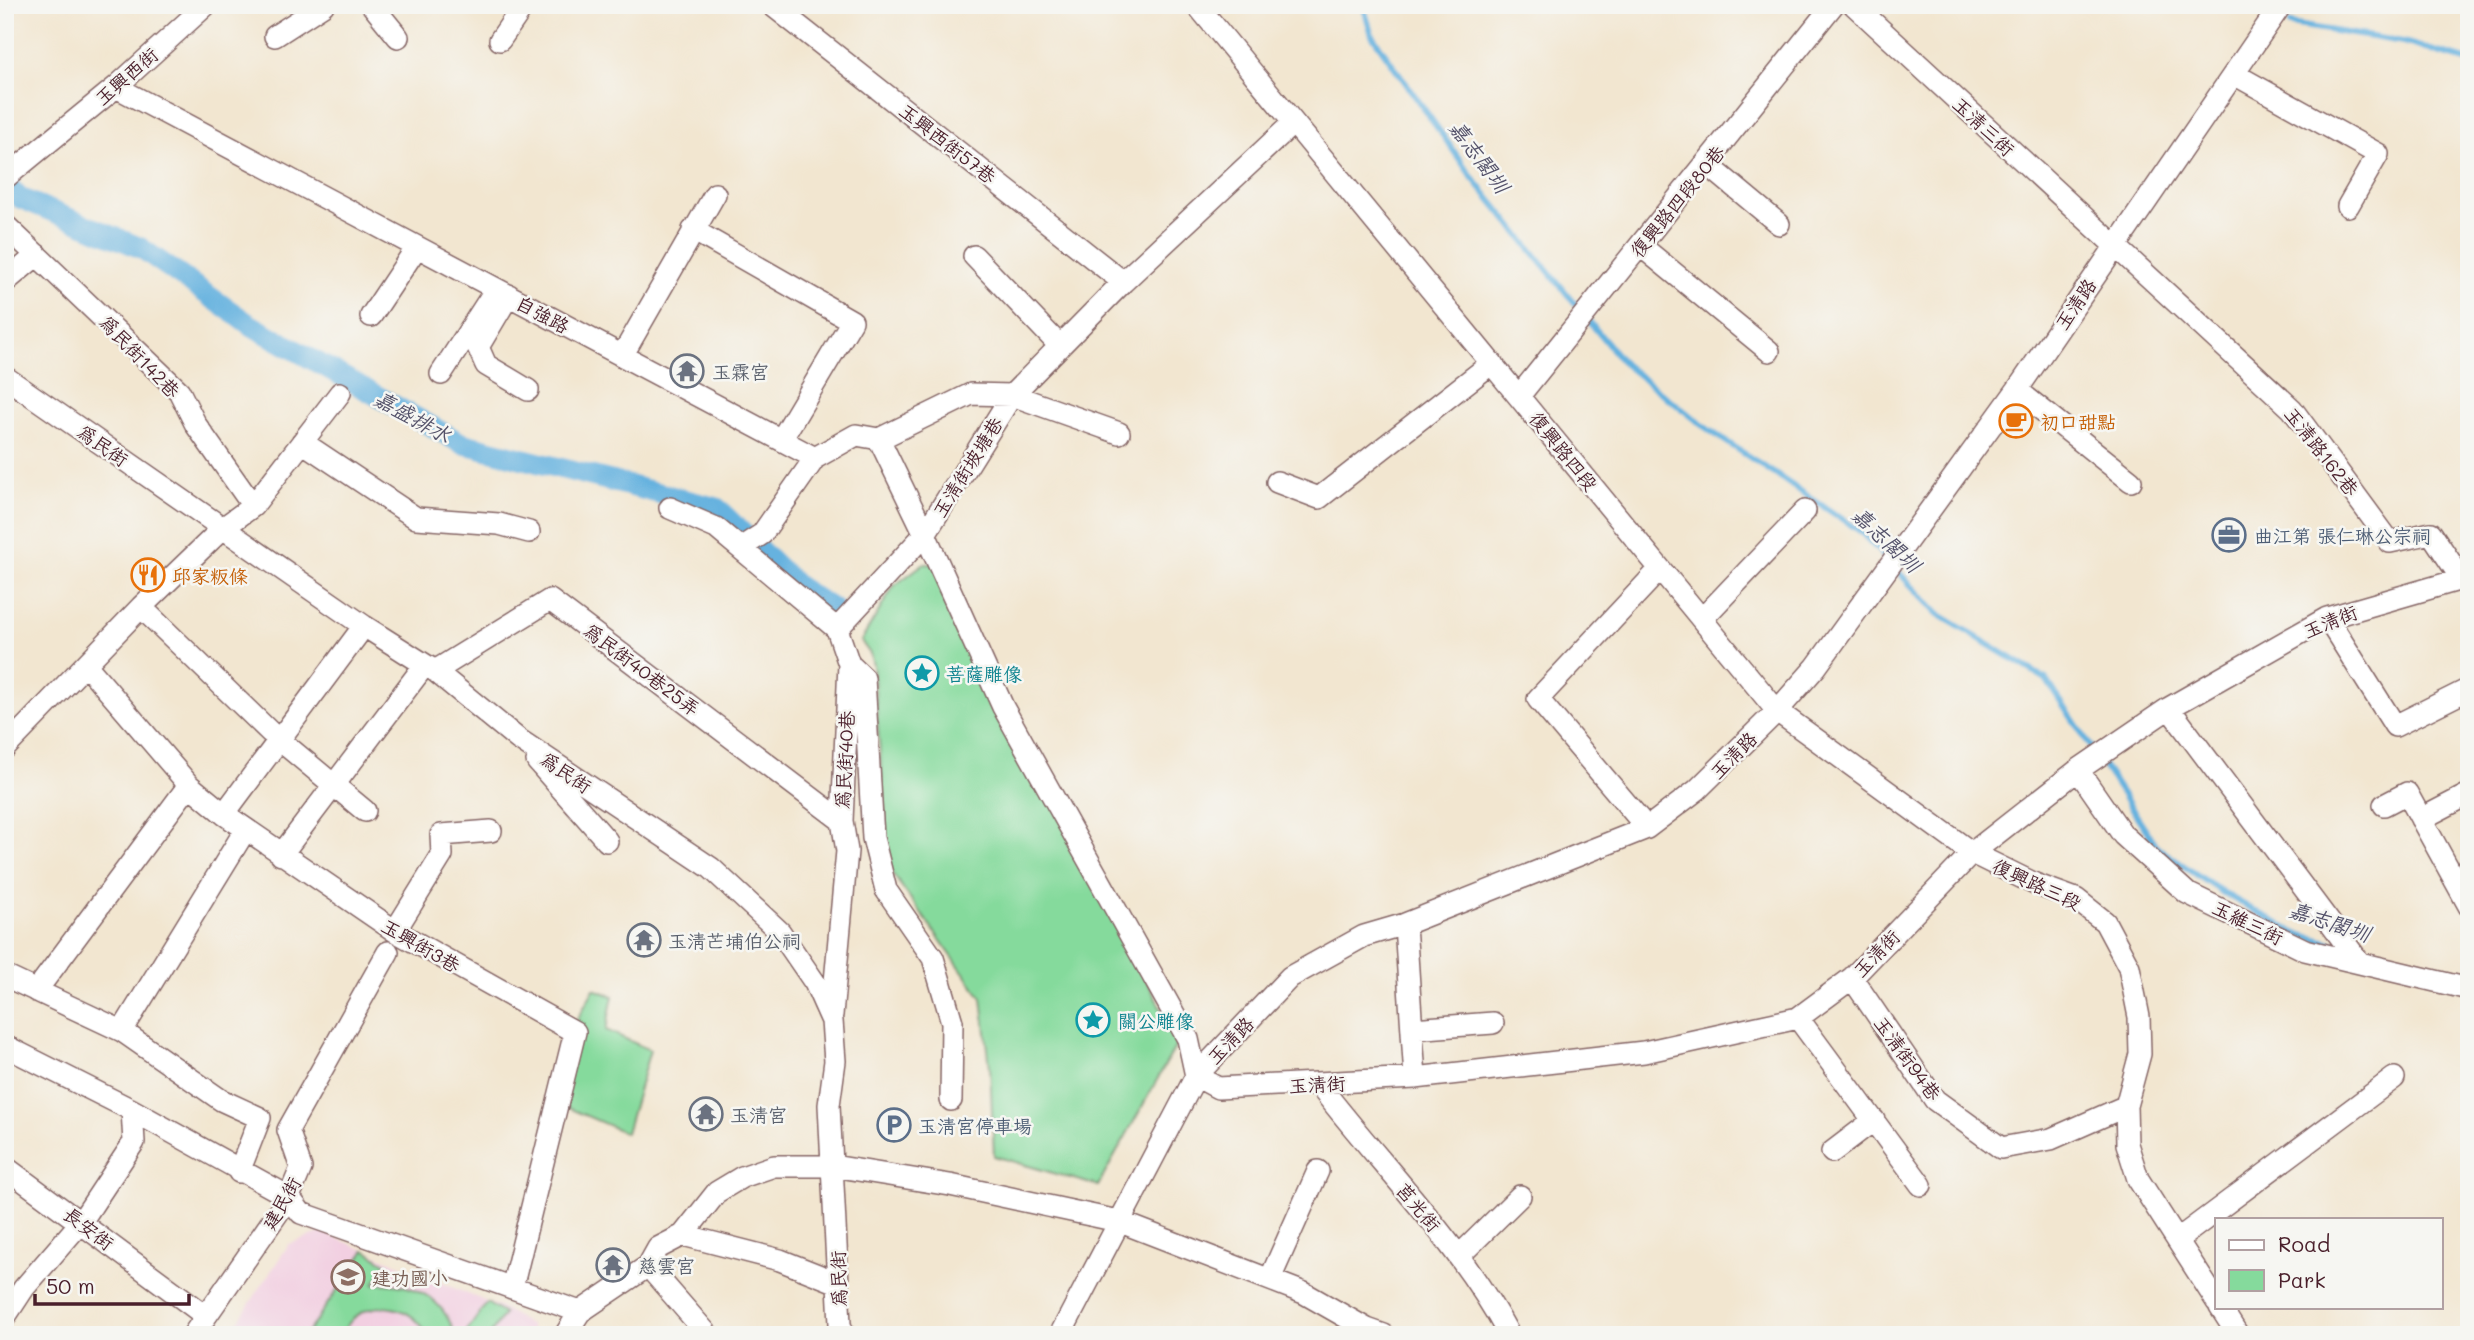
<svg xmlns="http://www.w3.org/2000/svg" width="2474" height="1340" font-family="Mali,'LXGW WenKai TC',sans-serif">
  <rect width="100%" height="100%" fill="#f6f6f2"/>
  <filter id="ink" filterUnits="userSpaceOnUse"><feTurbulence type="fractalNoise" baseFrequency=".0143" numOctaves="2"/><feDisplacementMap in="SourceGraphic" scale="14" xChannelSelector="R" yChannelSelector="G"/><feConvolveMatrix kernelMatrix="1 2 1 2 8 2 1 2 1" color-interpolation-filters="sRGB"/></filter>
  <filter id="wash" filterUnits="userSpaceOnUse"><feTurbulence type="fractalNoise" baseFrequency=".00686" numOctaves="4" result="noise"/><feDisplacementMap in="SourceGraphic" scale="28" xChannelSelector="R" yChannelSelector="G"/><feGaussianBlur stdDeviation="1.57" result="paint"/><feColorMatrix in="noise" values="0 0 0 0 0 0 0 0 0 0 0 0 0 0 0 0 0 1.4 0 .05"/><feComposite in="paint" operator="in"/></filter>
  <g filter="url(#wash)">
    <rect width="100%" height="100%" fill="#f2e6d0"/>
    <path fill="#f2cfe1" d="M 322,1232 L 506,1310 L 531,1326 L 533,1335 L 229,1335 L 289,1244 Z"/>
    <path fill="#85da9c" stroke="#687c64" stroke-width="2" d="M 923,564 L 935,564 L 1178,1042 L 1098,1186 L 994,1156 L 990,1067 L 982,998 L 889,869 L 873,665 L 870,654 L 861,641 L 894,586 Z
      M 594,989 L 613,996 L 606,1030 L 650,1050 L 626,1133 L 554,1102 L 571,1031 Z
      M 365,1250 L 387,1264 L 374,1284 C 412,1282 443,1296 455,1335 L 427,1335 C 415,1308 379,1298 355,1317 C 349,1321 345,1329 341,1335 L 306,1335 Z
      M 487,1303 L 504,1314 L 490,1335 L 464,1335 Z"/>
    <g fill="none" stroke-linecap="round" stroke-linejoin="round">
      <path stroke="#66b2df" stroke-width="6" d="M 1363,5 L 1372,35 L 1472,177 L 1624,364 L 1709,430 L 1860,531 L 1938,614 L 2046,679 L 2158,848 L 2225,894 L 2295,933 L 2338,945
        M 2290,24 L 2403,42 L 2469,61
        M 2359,951 L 2385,959"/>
      <path stroke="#66b2df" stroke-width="21" d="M 5,183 L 20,198 L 141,248 L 249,324 L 461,443 L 717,508 L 798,587 L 833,609"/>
    </g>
  </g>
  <g filter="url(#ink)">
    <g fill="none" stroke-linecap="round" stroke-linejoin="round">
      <defs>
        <path id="minor" d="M 372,5 L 398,37
          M 772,5 L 1123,282
          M 1197,5 L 1777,711 L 1972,853 L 2035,884 L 2076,899 L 2105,922 L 2129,967 L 2139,1017 L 2140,1054 L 2126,1106 L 2127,1144 L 2138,1179 L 2217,1302
          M 1854,5 L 2292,409 L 2390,542 L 2431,533 L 2461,578
          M 275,36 L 323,5
          M 500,40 L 524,5
          M 2234,74 L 2378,154 L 2348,206
          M 116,87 L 815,458
          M 1293,123 L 1123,282 L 1012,395 L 925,534 L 1003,707 L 1188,1039 L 1196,1076 L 1218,1088 L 1415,1078 L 1644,1052 L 1798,1018 L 1852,978 L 1972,853 L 2078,770 L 2169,708 L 2327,618 L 2469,577
          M 1707,164 L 1779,224
          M 5,178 L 116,87 L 206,5
          M 5,225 L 179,391 L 196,425 L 253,506
          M 693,230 L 852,321 L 781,440
          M 1641,246 L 1769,351
          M 974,256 L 1060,346
          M 5,282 L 37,255
          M 509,295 L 478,347 L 486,365 L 528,390
          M 371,316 L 417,247
          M 622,356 L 715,194
          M 441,374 L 496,289
          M 5,377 L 364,626 L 435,671 L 518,739 L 711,868 L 780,932 L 815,983 L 832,1021 L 835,1061 L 829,1105 L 840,1324 L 843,1335
          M 2017,390 L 2131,481
          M 1519,396 L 1833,5
          M 879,439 L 971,394 L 1012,395 L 1119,433
          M 302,442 L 416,518 L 499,524 L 529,532
          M 815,458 L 856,435 L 879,439 L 925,534 L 837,629 L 849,664 L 842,821 L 847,851 L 832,1015
          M 1277,482 L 1319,498 L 1492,363
          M 670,508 L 716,528 L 837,629
          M 742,547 L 762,534 L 815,458
          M 141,607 L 270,732 L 365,811
          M 2327,618 L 2395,726 L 2469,689
          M 1702,619 L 1805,511
          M 849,664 L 864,678 L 873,838 L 886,890 L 933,958 L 952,1022 L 951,1100
          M 86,665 L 189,785 L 224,814 L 395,931 L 575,1032 L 512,1288
          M 435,671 L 550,600 L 842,821
          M 2169,708 L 2360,963
          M 5,748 L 141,607 L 223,528 L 253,506 L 340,393
          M 537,761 L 607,841
          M 2078,770 L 2123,835 L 2187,893 L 2305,950 L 2469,989
          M 2384,805 L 2407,793 L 2469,906
          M 224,814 L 364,626
          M 2421,819 L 2469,794
          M 1647,828 L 1538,699 L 1660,569
          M 281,855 L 424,666
          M 1405,924 L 1415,1078
          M 395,931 L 442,855 L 441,835 L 491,831
          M 5,976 L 122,1031 L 221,1100 L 260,1118 L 239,1172
          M 1852,978 L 1935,1100 L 2001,1148 L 2051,1139 L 2126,1106
          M 36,991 L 189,785
          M 1798,1018 L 1921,1185
          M 1412,1029 L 1493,1023
          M 122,1031 L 246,829
          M 5,1046 L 132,1110 L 289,1197 L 301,1213 L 580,1312
          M 1319,1085 C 1383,1168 1459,1242 1509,1335
          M 1832,1152 L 1874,1120
          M 5,1167 L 206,1316
          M 683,1235 L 780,1260 L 838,1283
          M 2177,1240 L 2394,1078
          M 1460,1255 L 1520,1196
          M 648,1266 L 708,1335
          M 1270,1279 L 1318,1171
          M 2220,1307 L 2238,1335
          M 5,1317 L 24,1288 L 81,1222 L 134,1142 L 132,1110
          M 193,1335 L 289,1197 L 301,1168 L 288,1130 L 388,952
          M 565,1335 L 580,1312 L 648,1266 L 658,1248 L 683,1235 L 717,1192 L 742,1177 L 774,1166 L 833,1166 L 950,1185 L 1118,1221 L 1304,1293 L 1367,1329 L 1384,1335
          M 1060,1335 L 1196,1076 L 1290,977 L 1364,936 L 1405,924 L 1647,828 L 1697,790 L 1777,711 L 1816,667 L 2017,390 L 2281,5"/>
      </defs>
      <use href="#minor" stroke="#856565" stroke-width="24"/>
      <use href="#minor" stroke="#fff" stroke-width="21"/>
    </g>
  </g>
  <defs>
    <symbol id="temple-ring" viewBox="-11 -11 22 22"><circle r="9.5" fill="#f6f6f2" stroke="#6b7280" stroke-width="1.5"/><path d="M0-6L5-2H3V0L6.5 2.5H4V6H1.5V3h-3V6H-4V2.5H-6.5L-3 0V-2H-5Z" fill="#6b7280"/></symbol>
    <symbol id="cafe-ring" viewBox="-11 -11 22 22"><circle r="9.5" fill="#f6f6f2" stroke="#e8710a" stroke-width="1.5"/><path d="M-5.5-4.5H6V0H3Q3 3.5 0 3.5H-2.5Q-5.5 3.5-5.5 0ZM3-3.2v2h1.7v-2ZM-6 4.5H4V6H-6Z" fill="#e8710a"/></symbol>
    <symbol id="office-ring" viewBox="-11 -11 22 22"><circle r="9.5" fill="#f6f6f2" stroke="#5c6f8a" stroke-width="1.5"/><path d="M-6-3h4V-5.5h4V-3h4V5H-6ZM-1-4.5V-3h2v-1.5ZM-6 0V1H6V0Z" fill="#5c6f8a"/></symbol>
    <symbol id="restaurant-ring" viewBox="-11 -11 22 22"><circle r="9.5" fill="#f6f6f2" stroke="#e8710a" stroke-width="1.5"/><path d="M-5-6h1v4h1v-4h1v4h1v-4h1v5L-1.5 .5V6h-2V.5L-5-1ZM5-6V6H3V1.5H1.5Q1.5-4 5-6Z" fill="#e8710a"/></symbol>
    <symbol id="sight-ring" viewBox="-11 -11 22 22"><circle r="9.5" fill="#f6f6f2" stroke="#0f9aa8" stroke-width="1.5"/><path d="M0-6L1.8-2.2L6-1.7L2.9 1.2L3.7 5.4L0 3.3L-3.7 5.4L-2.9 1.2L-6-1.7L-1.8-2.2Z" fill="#0f9aa8"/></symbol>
    <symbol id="parking-ring" viewBox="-11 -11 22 22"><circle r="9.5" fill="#f6f6f2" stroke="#5c6f8a" stroke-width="1.5"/><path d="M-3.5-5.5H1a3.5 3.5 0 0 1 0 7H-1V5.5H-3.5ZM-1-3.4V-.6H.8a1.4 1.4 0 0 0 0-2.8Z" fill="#5c6f8a"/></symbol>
    <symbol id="school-ring" viewBox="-11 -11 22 22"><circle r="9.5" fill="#f6f6f2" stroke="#8d6e63" stroke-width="1.5"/><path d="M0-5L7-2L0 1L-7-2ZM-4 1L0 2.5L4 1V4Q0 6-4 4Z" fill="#8d6e63"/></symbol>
  </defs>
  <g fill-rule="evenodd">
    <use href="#temple-ring" x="668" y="352" width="38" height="38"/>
    <use href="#cafe-ring" x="1997" y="402" width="38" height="38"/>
    <use href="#office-ring" x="2210" y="516" width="38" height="38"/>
    <use href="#restaurant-ring" x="129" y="556" width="38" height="38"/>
    <use href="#sight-ring" x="903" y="654" width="38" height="38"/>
    <use href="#temple-ring" x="625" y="921" width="38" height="38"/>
    <use href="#sight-ring" x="1074" y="1001" width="38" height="38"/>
    <use href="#temple-ring" x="687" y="1095" width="38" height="38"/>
    <use href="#parking-ring" x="875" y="1106" width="38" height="38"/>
    <use href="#temple-ring" x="594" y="1246" width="38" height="38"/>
    <use href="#school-ring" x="329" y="1258" width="38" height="38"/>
  </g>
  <g text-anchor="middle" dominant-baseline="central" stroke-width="5" stroke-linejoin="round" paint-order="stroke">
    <g font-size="19" fill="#4a1f2b" stroke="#f6f6f2">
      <text transform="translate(126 76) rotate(-41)">玉興西街</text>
      <text transform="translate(1984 126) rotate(43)">玉清三街</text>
      <text transform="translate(948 143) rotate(38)">玉興西街57巷</text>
      <text transform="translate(1677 201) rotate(-51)">復興路四段80巷</text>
      <text transform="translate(2075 304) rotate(-56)">玉清路</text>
      <text transform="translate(543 314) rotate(28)">自強路</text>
      <text transform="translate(140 356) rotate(46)">為民街142巷</text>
      <text transform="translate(103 445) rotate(35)">為民街</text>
      <text transform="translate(1564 451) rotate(51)">復興路四段</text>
      <text transform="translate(2322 451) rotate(52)">玉清路162巷</text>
      <text transform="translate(967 467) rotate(-58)">玉清街坡塘巷</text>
      <text transform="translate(2330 621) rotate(-22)">玉清街</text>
      <text transform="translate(642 669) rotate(37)">為民街40巷25弄</text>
      <text transform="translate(1733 755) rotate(-45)">玉清路</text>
      <text transform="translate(844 760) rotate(-87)">為民街40巷</text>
      <text transform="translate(566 772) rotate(34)">為民街</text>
      <text transform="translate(2037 884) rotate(25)">復興路三段</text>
      <text transform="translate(2248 922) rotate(26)">玉維三街</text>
      <text transform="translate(421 945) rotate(30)">玉興街3巷</text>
      <text transform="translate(1876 953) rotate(-46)">玉清街</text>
      <text transform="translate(1230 1040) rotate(-46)">玉清路</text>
      <text transform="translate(1908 1058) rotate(54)">玉清街94巷</text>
      <text transform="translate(1317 1084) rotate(-3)">玉清街</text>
      <text transform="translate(281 1203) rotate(-60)">建民街</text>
      <text transform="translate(1419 1207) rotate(50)">莒光街</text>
      <text transform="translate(89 1228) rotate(37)">長安街</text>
      <text transform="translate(838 1279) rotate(-92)">為民街</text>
    </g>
    <g font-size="19" fill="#5b616d" stroke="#f6f6f2" text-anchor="start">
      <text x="712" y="371">玉霖宮</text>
      <text x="668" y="940">玉清芒埔伯公祠</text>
      <text x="730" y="1114">玉清宮</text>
      <text x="638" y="1265">慈雲宮</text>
    </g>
    <g font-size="19" fill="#c56008" stroke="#f6f6f2" text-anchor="start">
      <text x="2040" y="421">初口甜點</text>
      <text x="172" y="575">邱家粄條</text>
    </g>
    <g font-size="19" fill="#4e5e75" stroke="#f6f6f2" text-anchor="start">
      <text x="2254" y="535">曲江第 張仁琳公宗祠</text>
      <text x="918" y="1125">玉清宮停車場</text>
    </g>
    <g font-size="19" fill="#0d838f" stroke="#f6f6f2" text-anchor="start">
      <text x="946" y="673">菩薩雕像</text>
      <text x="1118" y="1020">關公雕像</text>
    </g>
    <g font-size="19" fill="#785e54" stroke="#f6f6f2" text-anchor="start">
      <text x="372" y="1277">建功國小</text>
    </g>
    <g font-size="21" font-style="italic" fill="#54526a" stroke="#f6f6f2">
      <text transform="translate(1480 156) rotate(53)">嘉志閣圳</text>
      <text transform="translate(413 416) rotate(29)">嘉盛排水</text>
      <text transform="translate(1887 539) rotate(43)">嘉志閣圳</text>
      <text transform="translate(2330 921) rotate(18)">嘉志閣圳</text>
    </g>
  </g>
  <rect width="2474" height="1340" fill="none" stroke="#f6f6f2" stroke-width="28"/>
  <rect x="2215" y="1218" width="228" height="91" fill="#f6f6f2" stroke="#b1a0a2" stroke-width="2"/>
  <rect x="2229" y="1240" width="35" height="10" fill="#ffffff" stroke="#b1a0a2" stroke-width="2"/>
  <text x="2278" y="1252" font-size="21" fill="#4a1f2b">Road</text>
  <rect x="2229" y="1270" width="35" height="21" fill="#85da9c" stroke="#b1a0a2" stroke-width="2"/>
  <text x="2278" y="1288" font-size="21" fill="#4a1f2b">Park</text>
  <path d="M35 1294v10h154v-10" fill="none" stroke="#4a1f2b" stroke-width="3.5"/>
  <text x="46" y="1294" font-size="21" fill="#4a1f2b" stroke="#f6f6f2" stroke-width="5" paint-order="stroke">50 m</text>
</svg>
